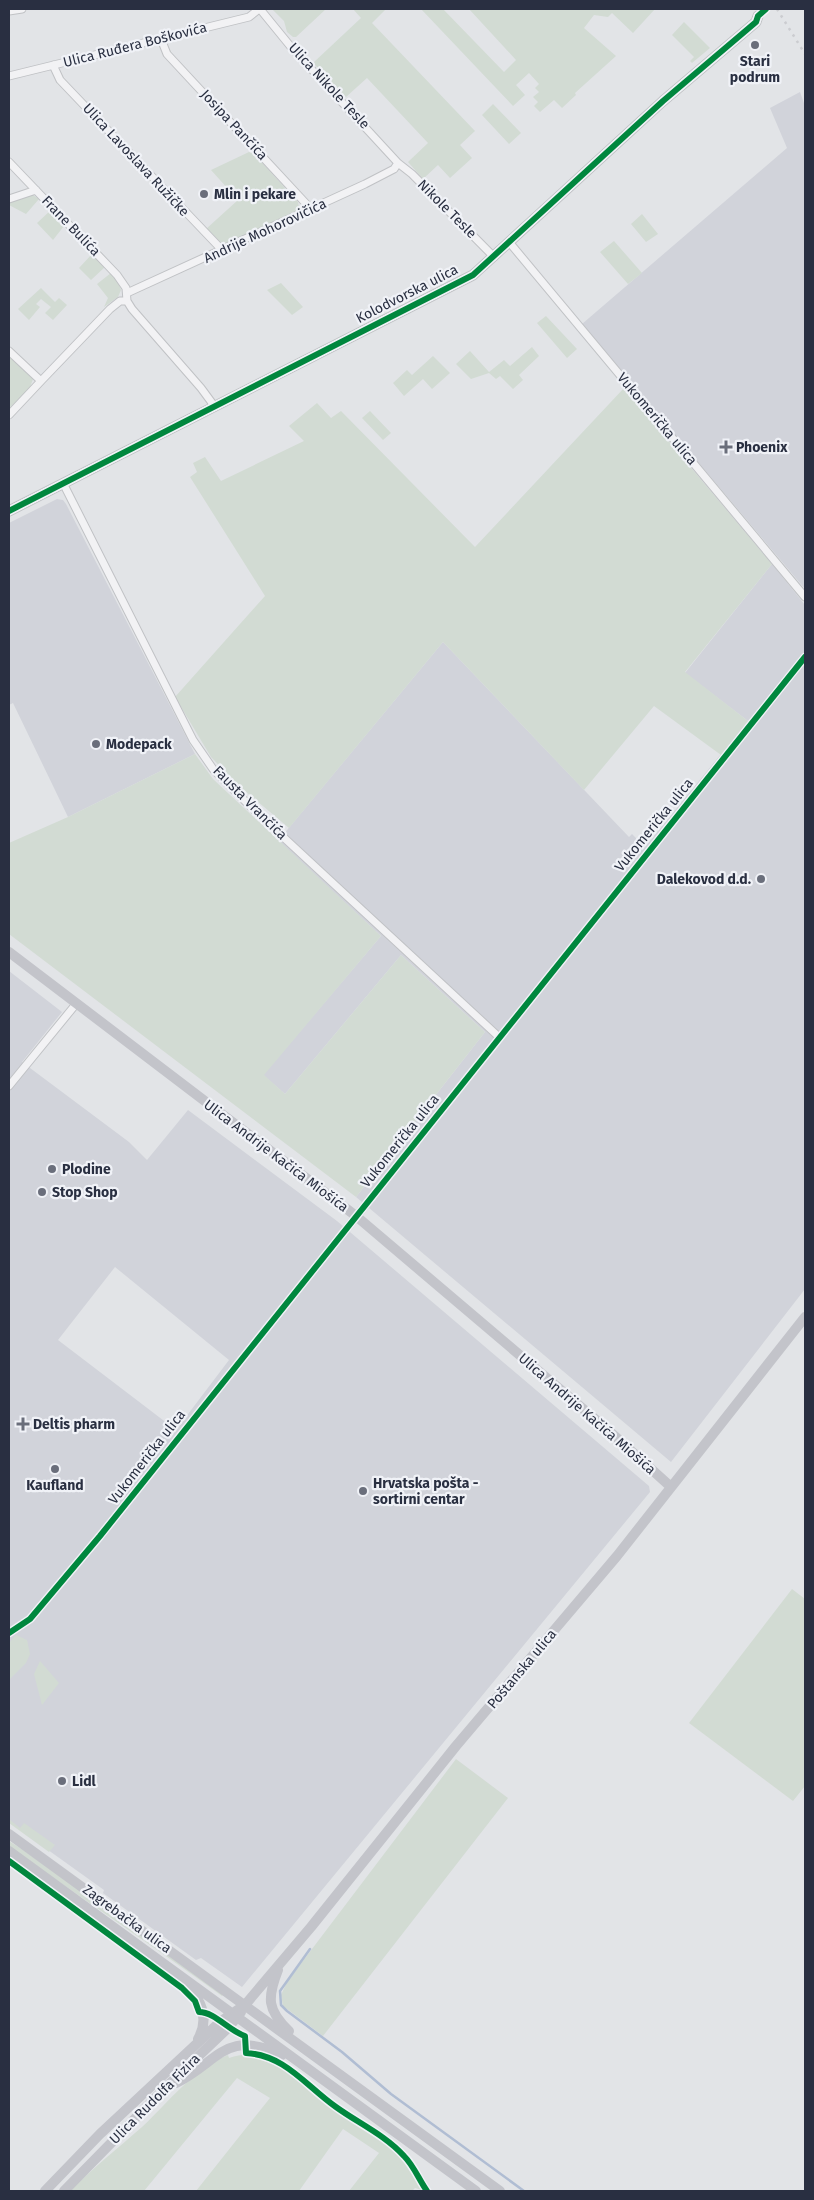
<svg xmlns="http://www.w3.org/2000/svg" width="814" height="2200" font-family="'Fira Sans',sans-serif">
  <rect width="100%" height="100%" fill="#e2e4e7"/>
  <path fill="#d1d3da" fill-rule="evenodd" d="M 800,92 L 805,106 L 805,589 L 582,324 L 787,148 L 770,108 Z
    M 57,499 L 63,500 L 66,504 L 195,754 L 68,817 L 13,703 L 9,705 L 9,523 Z
    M 772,564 L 805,605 L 805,1289 L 671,1462 L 356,1197 L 485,1032 L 401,955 L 285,1094 L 263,1075 L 381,936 L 278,841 L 443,642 L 629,837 L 632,834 L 645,847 L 748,721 L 685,673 Z
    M 9,971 L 62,1012 L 22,1062 L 129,1142 L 147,1160 L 188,1110 L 337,1221 L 649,1486 L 650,1492 L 242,1987 L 201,1958 L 196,1960 L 103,1893 L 104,1890 L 9,1822 ZM 115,1267 L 229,1360 L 176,1430 L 58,1340 Z"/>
  <path fill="#d2dbd3" d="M 272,9 L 326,9 L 296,37 L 293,37 L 287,32 L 284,21 Z
    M 353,9 L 386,9 L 372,23 L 475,131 L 460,145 L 472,158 L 450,178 L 438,165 L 423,179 L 408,162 L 428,143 L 367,78 L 346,97 L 313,63 L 361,18 Z
    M 421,9 L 443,9 L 504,72 L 516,60 L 469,9 L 655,9 L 633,33 L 612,13 L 608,17 L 594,15 L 584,28 L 616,56 L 575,93 L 576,95 L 562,108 L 554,100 L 540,112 L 534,106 L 538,102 L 533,97 L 539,92 L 535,88 L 539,84 L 529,73 L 516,85 L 525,95 L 513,106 Z
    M 684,22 L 710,48 L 692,63 L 690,61 L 694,57 L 672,35 Z
    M 493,104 L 521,133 L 509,144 L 482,115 Z
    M 249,152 L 254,154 L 298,202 L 299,208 L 296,212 L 227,245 L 219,243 L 206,229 L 238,200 L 211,170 Z
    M 33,195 L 39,199 L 26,214 L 9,205 L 9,202 Z
    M 51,210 L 64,226 L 53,240 L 37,223 Z
    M 642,214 L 658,234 L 646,242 L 631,224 Z
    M 614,241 L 642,273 L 628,284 L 600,252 Z
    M 92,254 L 105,267 L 91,280 L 79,268 Z
    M 111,273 L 118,282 L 121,290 L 118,297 L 104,307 L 108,298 L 97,284 Z
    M 281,283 L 303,307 L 292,315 L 267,290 Z
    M 41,288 L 55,302 L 59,298 L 67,305 L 53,320 L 45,313 L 51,307 L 41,299 L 36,304 L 40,307 L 29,320 L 18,309 Z
    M 546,316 L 577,349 L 567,358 L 537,323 Z
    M 532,347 L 539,356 L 519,375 L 523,380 L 513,389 L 500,376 L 496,379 L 489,373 L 471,379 L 456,364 L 470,351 L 489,372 L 504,360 L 510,366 Z
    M 9,356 L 33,379 L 29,390 L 9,408 Z
    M 433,356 L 450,373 L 432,389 L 423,379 L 404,396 L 393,383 L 407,370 L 412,375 Z
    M 624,388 L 772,564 L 685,672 L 748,721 L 721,755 L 654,706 L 584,790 L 443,642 L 289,828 L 238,785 L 211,757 L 175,697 L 265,596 L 190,477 L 197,472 L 193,463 L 205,457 L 221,481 L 304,441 L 289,426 L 317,403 L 331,418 L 341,411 L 475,547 Z
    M 370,411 L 391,433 L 383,440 L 362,418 Z
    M 195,754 L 213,779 L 381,936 L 264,1075 L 285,1094 L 401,955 L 485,1032 L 356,1197 L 9,934 L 9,843 L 68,817 Z
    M 792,1589 L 805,1599 L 805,1786 L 793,1801 L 689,1723 Z
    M 16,1635 L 27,1640 L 30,1654 L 26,1663 L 9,1680 L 9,1643 Z
    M 40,1661 L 59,1683 L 42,1705 L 34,1674 Z
    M 456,1759 L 508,1798 L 323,2036 L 283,2006 L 281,1995 L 287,1982 Z
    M 9,1819 L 20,1828 L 24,1823 L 55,1845 L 49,1852 L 9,1823 Z
    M 9,1841 L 20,1848 L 225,1992 L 222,1996 C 152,1945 79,1897 9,1846 Z
    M 228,2055 L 229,2058 C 241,2054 254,2053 266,2058 C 293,2067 312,2091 334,2108 C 356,2126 385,2137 405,2159 C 414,2168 418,2181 425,2191 L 415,2188 L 412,2191 L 349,2191 L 379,2153 L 343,2129 L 299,2191 L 196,2191 L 270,2098 L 237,2078 L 144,2191 L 70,2191 C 93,2168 118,2148 142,2127 C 168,2103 194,2068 228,2055 Z"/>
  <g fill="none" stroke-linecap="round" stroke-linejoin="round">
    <path stroke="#b0bdd3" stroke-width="2.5" d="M 310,1949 L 280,1991 L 281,2005 L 287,2011 L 342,2052 L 391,2094 L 524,2191"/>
    <defs>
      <path id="minor" d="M 260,9 L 291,47 L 398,163 L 412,174 L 494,257
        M 9,11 L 22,9
        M 161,39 L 167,54 L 311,209
        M 53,65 L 60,80 L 223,251
        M 9,76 L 249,17 L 259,9
        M 9,162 L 117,275 L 126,288 L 127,301 L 120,301 L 110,309 L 41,381
        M 9,199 L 36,190
        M 509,242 L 805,597
        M 127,293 L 365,184 L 394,169 L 398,163
        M 127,301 L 132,309 L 201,388 L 215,407
        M 9,351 L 41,381 L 9,415
        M 64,485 L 193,740 L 213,769 L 252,808 L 499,1037
        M 9,1086 L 76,1004
        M 9,1633 L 30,1619 L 100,1536 L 805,657"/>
      <path id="tertiary" d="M 9,511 L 473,275 L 663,101 L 756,22 L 758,16"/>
    </defs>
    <use href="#minor" stroke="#c0c2c5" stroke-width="9"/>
    <use href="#tertiary" stroke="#c0c2c5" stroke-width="11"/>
    <use href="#minor" stroke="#f2f2f4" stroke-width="7"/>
    <use href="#tertiary" stroke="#f2f2f4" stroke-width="9"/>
    <path stroke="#c3c4ca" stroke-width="10" d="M 9,952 L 356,1216 L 608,1430 L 671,1487
      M 9,1834 L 500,2191
      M 9,1851 L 476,2191
      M 278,1970 C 267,1998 267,2010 289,2031
      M 189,1987 C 202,2002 209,2020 198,2039
      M 176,2083 C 220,2061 224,2029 282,2055
      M 45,2191 L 100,2134 L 220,2022 L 245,2005 L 311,1927 L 456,1746 L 617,1556 L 805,1317
      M 64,2191 L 166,2087 L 228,2028 L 241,2012"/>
    <path stroke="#cbccd0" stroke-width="2.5" stroke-dasharray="2.5 5" stroke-linecap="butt" d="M 777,9 L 805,54"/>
    <defs>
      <path id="cycleway" d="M 9,511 L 473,275 L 663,101 L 756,22 L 758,16 L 766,9
        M 9,1633 L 30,1619 L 100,1536 L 805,657
        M 9,1861 L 182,1988 L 195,2001 L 199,2012 C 215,2012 229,2031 245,2036 L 246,2053 C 285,2055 306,2086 336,2107 C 358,2123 385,2135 404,2156 C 414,2166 419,2180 427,2191"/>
    </defs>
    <use href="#cycleway" stroke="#f0f2f7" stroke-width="9"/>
    <use href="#cycleway" stroke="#00873e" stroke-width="6"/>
  </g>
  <g fill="#6a6e7b" stroke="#f0f2f7" stroke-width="2">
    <circle cx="755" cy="45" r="5"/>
    <circle cx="204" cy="194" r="5"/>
    <path d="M723.5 439.5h5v5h5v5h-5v5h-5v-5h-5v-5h5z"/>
    <circle cx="96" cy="744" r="5"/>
    <circle cx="761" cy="879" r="5"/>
    <circle cx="52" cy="1169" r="5"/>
    <circle cx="42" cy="1192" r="5"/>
    <path d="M20.5 1416.5h5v5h5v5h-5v5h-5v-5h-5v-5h5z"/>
    <circle cx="55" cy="1469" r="5"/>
    <circle cx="363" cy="1491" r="5"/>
    <circle cx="62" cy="1781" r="5"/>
  </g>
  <g text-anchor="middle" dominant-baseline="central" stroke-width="4.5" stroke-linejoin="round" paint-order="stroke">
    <g font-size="14" fill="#292f41" stroke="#f0f2f7">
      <text transform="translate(135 45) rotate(-14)">Ulica Ruđera Boškovića</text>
      <text transform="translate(329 86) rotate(47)">Ulica Nikole Tesle</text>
      <text transform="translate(234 125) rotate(47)">Josipa Pančića</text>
      <text transform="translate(136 160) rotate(47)">Ulica Lavoslava Ružičke</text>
      <text transform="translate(447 209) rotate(45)">Nikole Tesle</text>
      <text transform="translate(71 226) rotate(46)">Frane Bulića</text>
      <text transform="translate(265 231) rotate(-25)">Andrije Mohorovičića</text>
      <text transform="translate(407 294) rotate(-27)">Kolodvorska ulica</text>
      <text transform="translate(657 419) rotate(50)">Vukomerička ulica</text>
      <text transform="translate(250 803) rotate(45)">Fausta Vrančića</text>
      <text transform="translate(654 825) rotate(-51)">Vukomerička ulica</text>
      <text transform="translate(400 1141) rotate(-51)">Vukomerička ulica</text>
      <text transform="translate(276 1156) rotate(37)">Ulica Andrije Kačića Miošića</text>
      <text transform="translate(587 1414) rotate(41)">Ulica Andrije Kačića Miošića</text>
      <text transform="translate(147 1457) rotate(-52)">Vukomerička ulica</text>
      <text transform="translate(522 1669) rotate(-50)">Poštanska ulica</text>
      <text transform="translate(127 1919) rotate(36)">Zagrebačka ulica</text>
      <text transform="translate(155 2099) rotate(-45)">Ulica Rudolfa Fizira</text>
    </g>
    <g font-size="14" font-weight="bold" fill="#292f41" stroke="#f0f2f7" text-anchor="start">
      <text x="755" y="61" text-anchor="middle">Stari<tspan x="755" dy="16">podrum</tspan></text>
      <text x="214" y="194">Mlin i pekare</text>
      <text x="736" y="447">Phoenix</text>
      <text x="106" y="744">Modepack</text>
      <text x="751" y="879" text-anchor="end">Dalekovod d.d.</text>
      <text x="62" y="1169">Plodine</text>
      <text x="52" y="1192">Stop Shop</text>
      <text x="33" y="1424">Deltis pharm</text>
      <text x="373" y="1483">Hrvatska pošta -<tspan x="373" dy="16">sortirni centar</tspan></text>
      <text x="55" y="1485" text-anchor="middle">Kaufland</text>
      <text x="72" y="1781">Lidl</text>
    </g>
  </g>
  <rect width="814" height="2200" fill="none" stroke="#292f41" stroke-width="20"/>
</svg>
